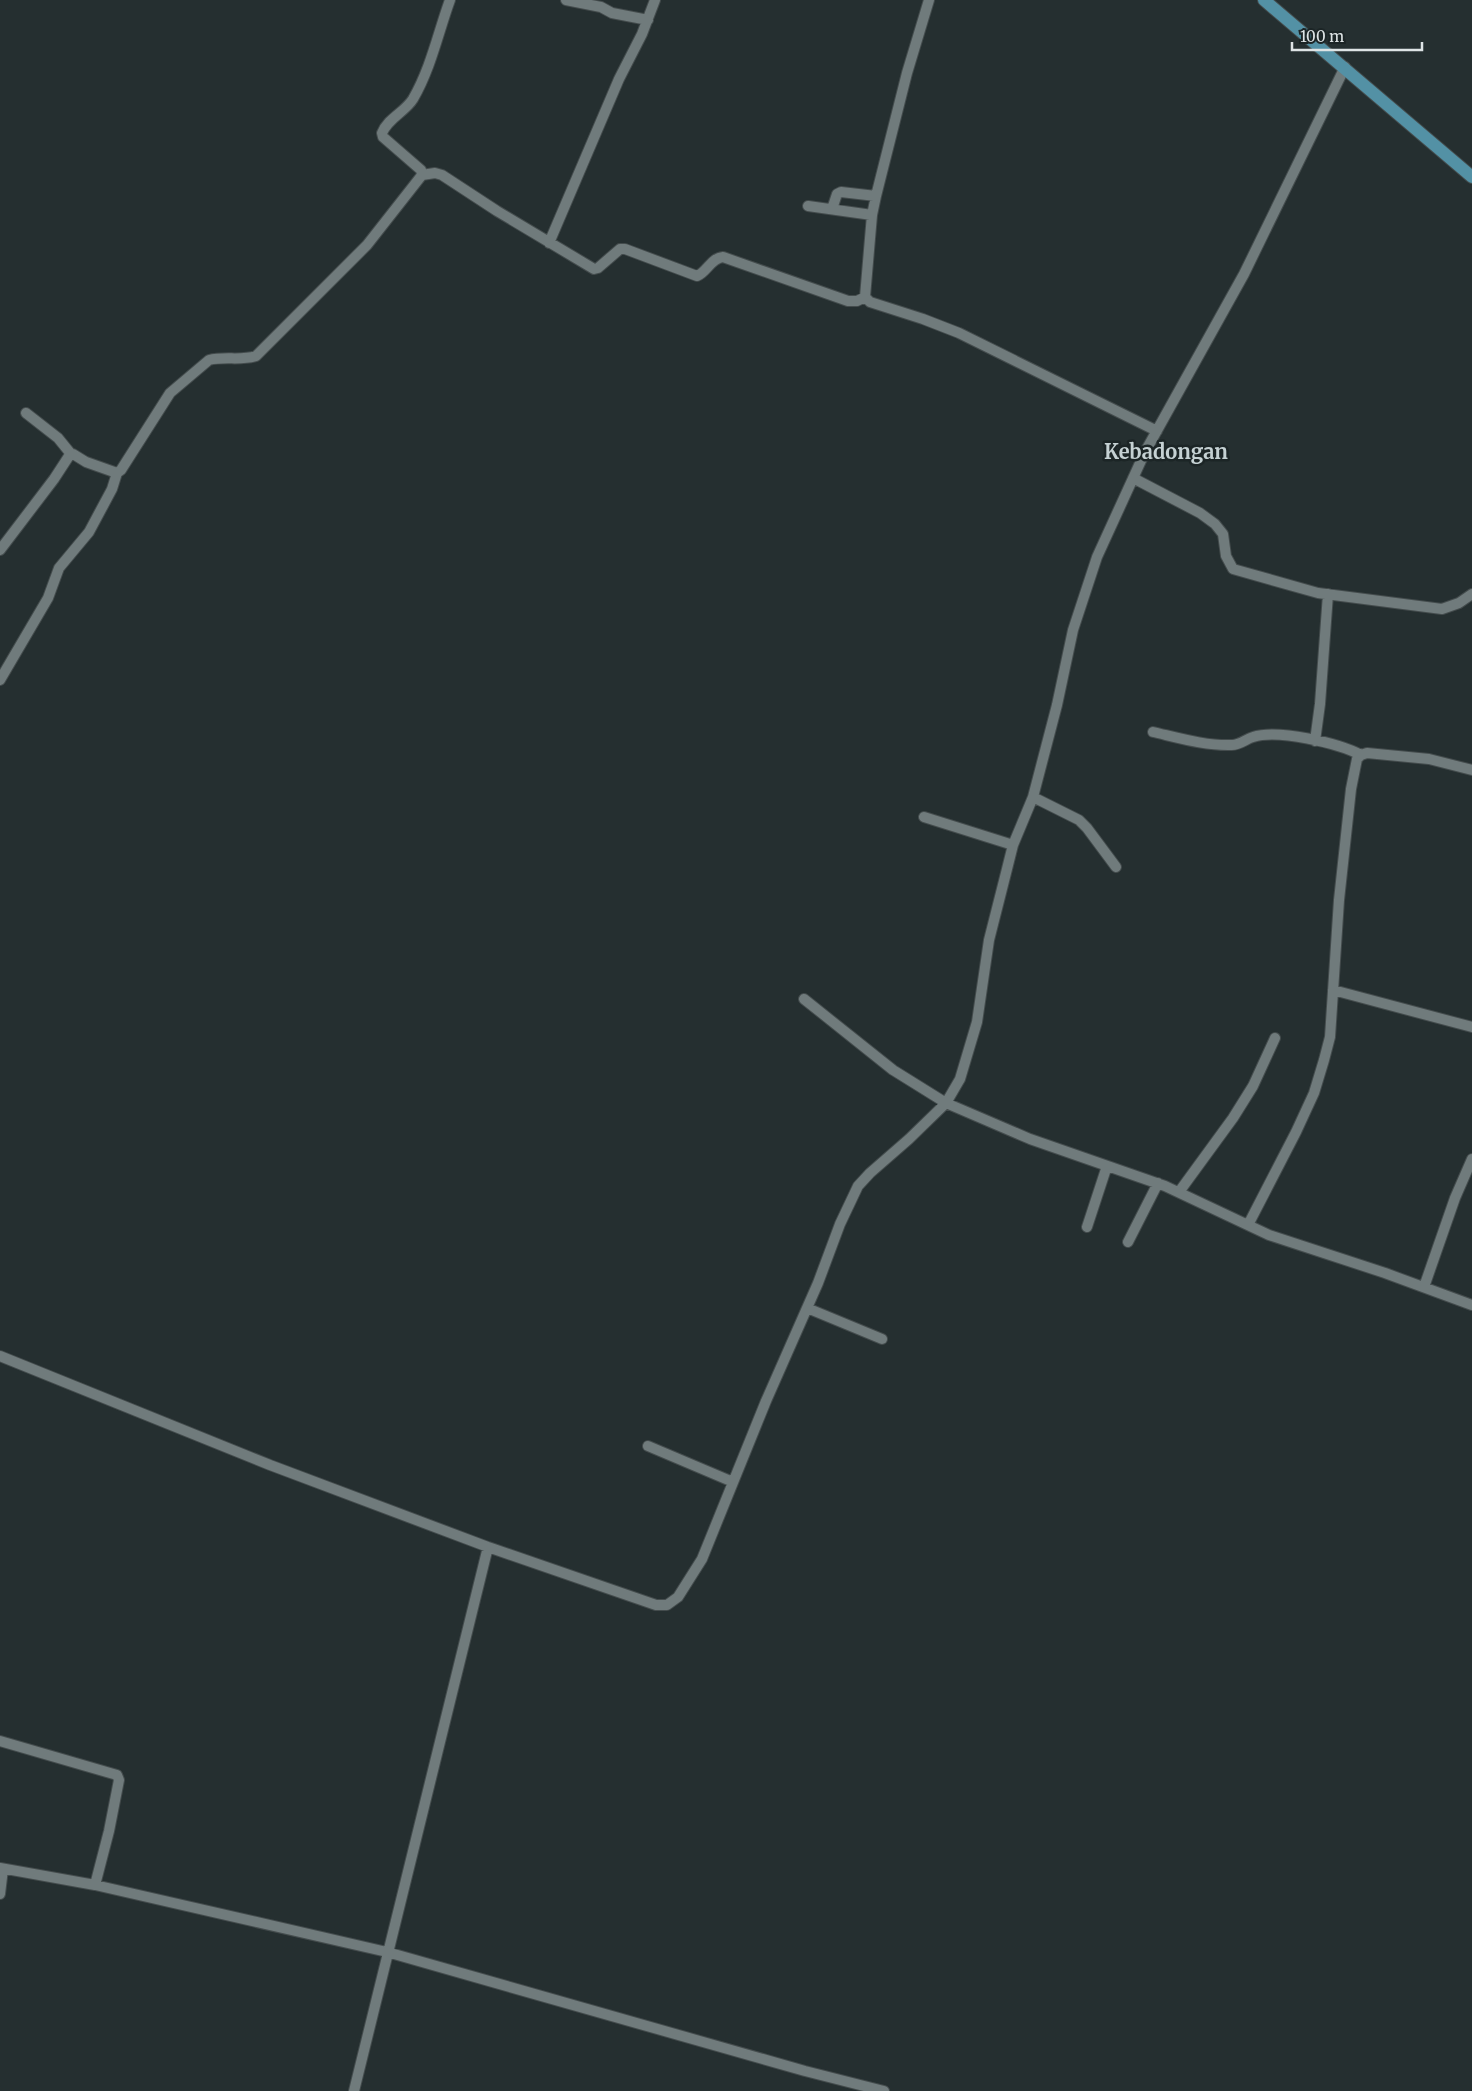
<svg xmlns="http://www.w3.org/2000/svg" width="1472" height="2091" font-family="Merriweather,serif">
  <rect width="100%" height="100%" fill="#252f30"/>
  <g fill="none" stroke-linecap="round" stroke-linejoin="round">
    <defs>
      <path id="minor" d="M 566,0 L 601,7 L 612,13 L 648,20
        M 929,0 L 907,73 L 876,196 L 872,215 L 865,297 L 870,302 L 923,319 L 959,333 L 1157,431
        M 422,175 L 421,170 L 383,137 L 382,133 C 388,118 405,112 413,99 C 431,68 438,33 450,0
        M 808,206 L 872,215
        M 832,209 L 837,194 L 841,192 L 876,196
        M 549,243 L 619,79 L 642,34 L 655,0
        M 26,413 L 58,438 L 71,454
        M 1133,478 L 1200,513 L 1215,524 L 1223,534 L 1226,556 L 1233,569 L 1318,593 L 1442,609 L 1459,603 L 1472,594
        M 0,550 L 54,479 L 69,456 L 73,454 L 86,462 L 117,473 L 121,470 L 170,393 L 209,360 C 225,356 241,361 256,356 L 367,245 L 422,175 L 435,173 L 442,175 L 497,211 L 594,269 L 598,268 L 620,249 L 625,249 L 697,276 C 707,272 711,258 723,257 L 848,301 L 857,301 L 865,297
        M 0,680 L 48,598 L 59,568 L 89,532 L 112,489 L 117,473
        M 1153,732 C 1179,738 1206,746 1232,745 C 1240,745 1246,739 1253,737 C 1278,729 1338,743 1361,755
        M 1315,741 L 1320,704 L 1328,594
        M 1033,797 L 1079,820 L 1087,828 L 1116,867
        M 924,817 L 1013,845
        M 1333,990 L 1472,1027
        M 804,999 L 893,1070 L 946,1103 L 1030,1139 L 1165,1186 L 1269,1235 L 1385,1273 L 1472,1305
        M 1179,1192 L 1233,1118 L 1253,1086 L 1275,1038
        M 1248,1225 L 1296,1132 L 1314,1093 L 1324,1060 L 1330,1037 L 1339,900 L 1351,789 L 1357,759 L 1361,755 L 1367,753 L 1429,759 L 1472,770
        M 1087,1227 L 1107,1166
        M 1128,1242 L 1158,1183
        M 1424,1287 L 1455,1198 L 1472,1159
        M 807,1308 L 882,1339
        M 0,1356 L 270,1465 L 488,1547 L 656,1605 L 667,1605 L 678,1597 L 702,1559 L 766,1401 L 818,1283 L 840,1224 L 858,1186 L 870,1173 L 909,1139 L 946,1103 L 960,1079 L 977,1022 L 989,940 L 1007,869 L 1013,845 L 1033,797 L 1057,705 L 1073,630 L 1097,557 L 1145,452 L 1244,274 L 1345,67
        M 648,1446 L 733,1482
        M 0,1741 L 117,1775 L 119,1780 L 109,1831 L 95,1885
        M 0,1868 L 95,1885 L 387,1952 L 805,2071 L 884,2091
        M 0,1894 L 3,1869
        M 354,2091 L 488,1547"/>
      <path id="major" d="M 1264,0 L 1472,177"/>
    </defs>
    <use href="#minor" stroke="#444c4d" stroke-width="12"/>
    <use href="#major" stroke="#444c4d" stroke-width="14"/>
    <use href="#minor" stroke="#707b7c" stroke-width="10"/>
    <use href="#major" stroke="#5391a5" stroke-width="12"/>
  </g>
  <g text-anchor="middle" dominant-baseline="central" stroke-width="5" stroke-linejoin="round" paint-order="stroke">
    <g font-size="20" font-weight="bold" fill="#c5d1d3" stroke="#1c2526">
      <text x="1166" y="451">Kebadongan</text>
    </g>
  </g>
  <path d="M1292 42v8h130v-8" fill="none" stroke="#dee4e5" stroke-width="2.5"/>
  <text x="1300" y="42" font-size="15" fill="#dee4e5" stroke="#1c2526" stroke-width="4" paint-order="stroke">100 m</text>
</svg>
